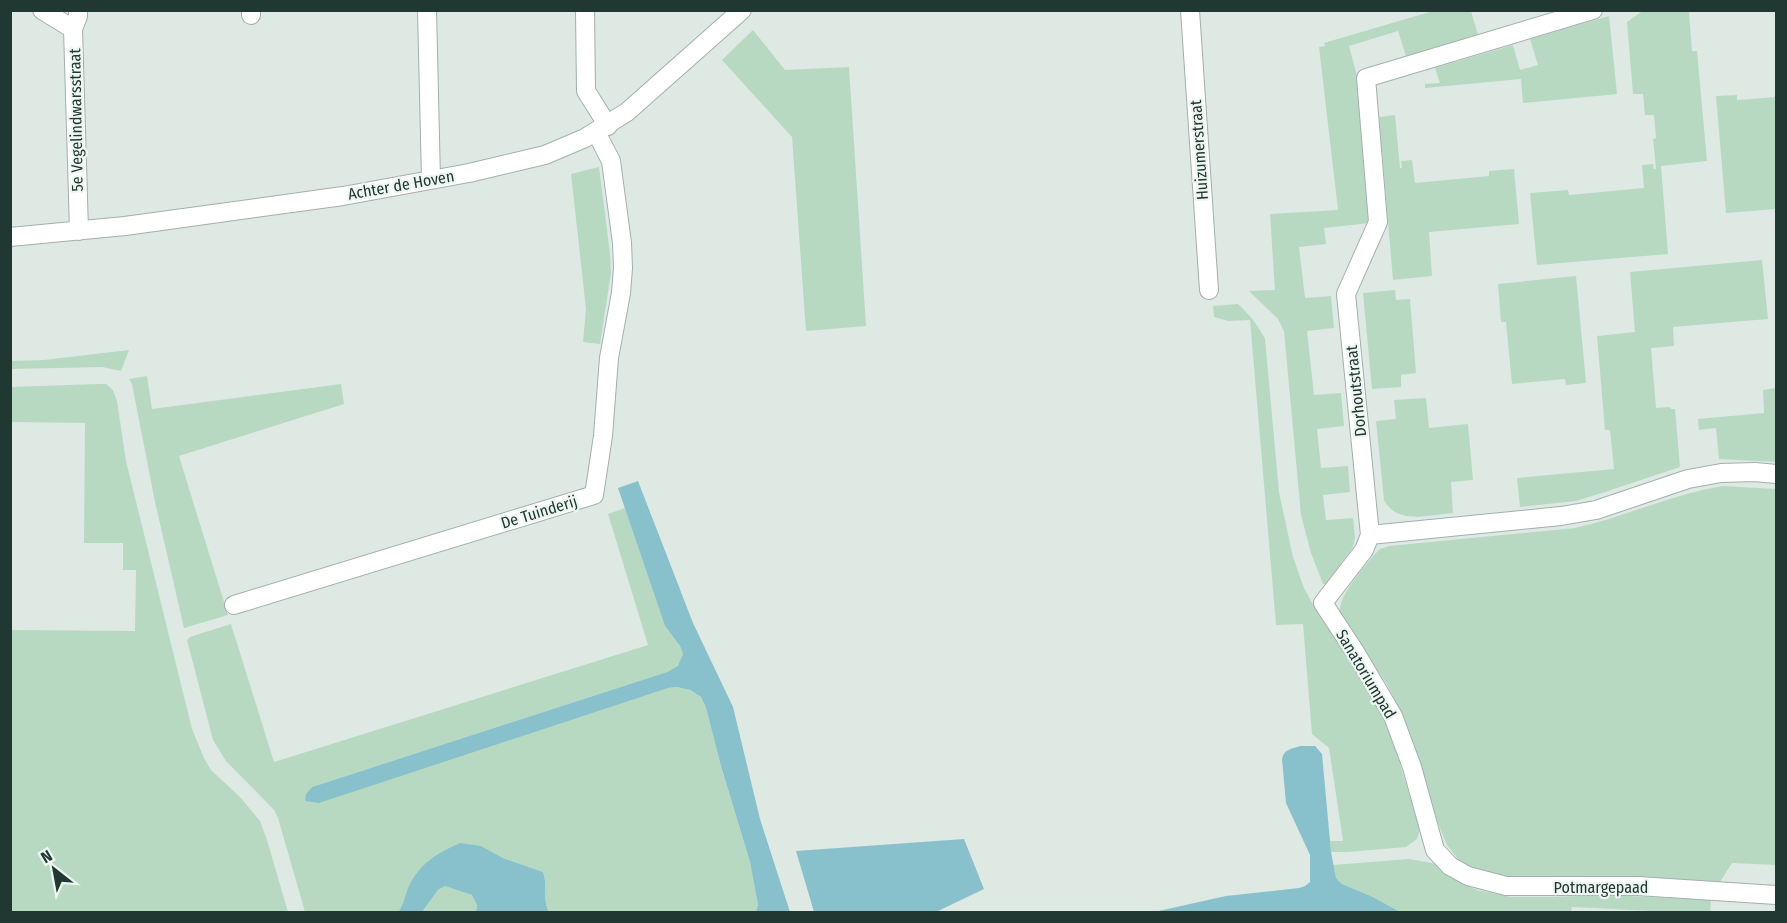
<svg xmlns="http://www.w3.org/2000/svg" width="1787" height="923" font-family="'Fira Sans Condensed',sans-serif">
  <rect width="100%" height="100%" fill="#dee9e4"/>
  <path fill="#b8d9c1" d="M 1644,10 L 1700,11 L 1689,12 L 1692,51 L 1697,51 L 1707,161 L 1661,166 L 1668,254 L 1537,265 L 1530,193 L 1568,190 L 1569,195 L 1644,188 L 1642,165 L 1653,164 L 1654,169 L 1656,169 L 1653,139 L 1656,138 L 1654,115 L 1645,115 L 1643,94 L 1633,94 L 1627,22 Z
    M 1433,11 L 1471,11 L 1478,35 L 1406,56 L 1398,31 L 1349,46 L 1356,72 L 1370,223 L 1324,228 L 1326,244 L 1299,247 L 1305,298 L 1331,296 L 1334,328 L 1307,331 L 1314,395 L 1341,393 L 1344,426 L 1317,429 L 1321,468 L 1348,466 L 1350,492 L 1323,495 L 1326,520 L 1353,518 L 1355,538 L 1353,547 L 1326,584 L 1323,584 L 1311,553 L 1301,515 L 1284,331 L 1278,319 L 1249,291 L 1275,290 L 1270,214 L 1338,210 L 1319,47 L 1325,46 L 1324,43 Z
    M 1609,16 L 1617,94 L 1523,103 L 1521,79 L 1425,88 L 1425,84 L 1440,83 L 1435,68 L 1513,45 L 1520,70 L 1538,65 L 1530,39 Z
    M 753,30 L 785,70 L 849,67 L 866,326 L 806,331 L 792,137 L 722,60 Z
    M 1737,95 L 1737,100 L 1776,97 L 1776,209 L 1726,213 L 1716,96 Z
    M 1395,115 L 1400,168 L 1402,168 L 1401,161 L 1412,160 L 1415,183 L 1489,176 L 1489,171 L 1514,169 L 1519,224 L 1429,232 L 1432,276 L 1393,280 L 1379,117 Z
    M 599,167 L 610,253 L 611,273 L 600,344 L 583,342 L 586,309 L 571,174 Z
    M 1762,260 L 1768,319 L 1673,327 L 1674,346 L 1651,348 L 1656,408 L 1670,407 L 1671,409 L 1675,409 L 1680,467 L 1605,492 L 1576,501 L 1520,507 L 1517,478 L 1614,469 L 1610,430 L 1605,430 L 1597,336 L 1635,332 L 1630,272 Z
    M 1576,276 L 1586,383 L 1566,385 L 1565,379 L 1512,384 L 1506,322 L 1501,322 L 1498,284 Z
    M 1395,290 L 1396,300 L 1410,299 L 1416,373 L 1401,375 L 1401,387 L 1372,389 L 1363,293 Z
    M 1238,304 C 1250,315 1258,325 1265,339 L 1279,492 L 1293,557 L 1304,588 L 1316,610 L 1352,664 L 1386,723 L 1393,741 L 1420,830 L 1417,839 L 1406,847 L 1347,852 L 1331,852 L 1330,841 L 1343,841 L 1329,748 L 1312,734 L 1303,624 L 1276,625 L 1250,320 L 1228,321 L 1214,317 L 1213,306 Z
    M 129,350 L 121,371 L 102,367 L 11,369 L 11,361 L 44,360 Z
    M 147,376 L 152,409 L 341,384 L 344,404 L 179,456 L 228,615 L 184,628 L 155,502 L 132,384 L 129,379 Z
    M 98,384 L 106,384 L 113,390 L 117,401 L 126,461 L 192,729 L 204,758 L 211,770 L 240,797 L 260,821 L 267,840 L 288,912 L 11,912 L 11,630 L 135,631 L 136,570 L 123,570 L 123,543 L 84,543 L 85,423 L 11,422 L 11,387 Z
    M 1776,388 L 1776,462 L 1719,459 L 1716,428 L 1699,430 L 1698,419 L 1764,413 L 1763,390 Z
    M 1426,398 L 1429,428 L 1468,424 L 1473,480 L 1451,482 L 1453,513 C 1429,515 1397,525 1384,500 L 1376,421 L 1396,419 L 1394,400 Z
    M 1723,486 L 1776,489 L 1776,865 L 1732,863 L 1720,882 L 1634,876 L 1536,878 L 1513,877 L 1493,874 L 1474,869 L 1458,859 L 1447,845 L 1438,823 L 1409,731 L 1399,708 L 1386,683 L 1340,614 C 1338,595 1363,569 1374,555 L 1380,549 L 1389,546 L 1575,528 C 1625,517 1672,494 1723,486 Z
    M 625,508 L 665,626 L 680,646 L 683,654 L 679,666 L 667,672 L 312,787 L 306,794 L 668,688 L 677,687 L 690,690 L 701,697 L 706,708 L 721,766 L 750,862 L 758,905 L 756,912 L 549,912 C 542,899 548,885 543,872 L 503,858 L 481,846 L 409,887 L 403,904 L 398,912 L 305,912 L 278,818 L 274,810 L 226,761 L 213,740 L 187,640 L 190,637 L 231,624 L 274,762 L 648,645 L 608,514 Z
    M 1409,859 L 1437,864 L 1446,874 L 1459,882 L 1477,890 L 1511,897 L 1550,897 L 1609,895 L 1711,900 L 1710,912 L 1670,912 L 1572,907 L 1571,912 L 1400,912 L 1373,897 L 1342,884 L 1336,878 L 1333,865 Z
    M 445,886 L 473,895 L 477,905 L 476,912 L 422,912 L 438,890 Z"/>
  <path fill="#88c1cb" d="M 638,481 L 693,623 L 733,707 L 760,819 L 790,912 L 756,912 L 758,905 L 750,862 L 721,766 L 706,708 L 701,697 L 690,690 L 677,687 L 668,688 L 319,803 L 305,801 L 306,794 L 312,787 L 667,672 L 678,666 L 683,654 L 680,646 L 665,626 L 618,488 Z
    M 1300,746 L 1315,746 L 1322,754 L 1331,852 L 1336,878 L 1342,884 L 1373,897 L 1400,912 L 1154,912 L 1226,896 L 1299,888 L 1305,886 L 1310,882 L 1310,855 L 1286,803 L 1282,759 C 1284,749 1291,749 1300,746 Z
    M 964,839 L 984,889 L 936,912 L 814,912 L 796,851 Z
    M 460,843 L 481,846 L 503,858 L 543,872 C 548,885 542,899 549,912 L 476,912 L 477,905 L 472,895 L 445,886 L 438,890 L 422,912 L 398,912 C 404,904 405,895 409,886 C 419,864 439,852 460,843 Z"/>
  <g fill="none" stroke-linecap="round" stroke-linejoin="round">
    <defs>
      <path id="minor" d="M 42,10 L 73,29
        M 78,10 L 78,16 L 73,29 L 79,231
        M 251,10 L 251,15
        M 427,10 L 431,180
        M 585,10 L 586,91 L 608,126
        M 1190,10 L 1209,290
        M 1593,10 L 1366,78 L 1378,222 L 1346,294 L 1370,535 L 1561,516 L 1596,510 L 1688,479 L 1721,473 L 1755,472 L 1776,474
        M 10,237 L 125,226 L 343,196 L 469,173 L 545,155 L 585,138 L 627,112 L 742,10
        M 1370,535 L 1364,550 L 1323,603 L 1357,655 L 1393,716 L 1412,767 L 1435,850 L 1450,866 L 1468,876 L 1506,886 L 1638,886 L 1776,895
        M 234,605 L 594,495 L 603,436 L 609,358 L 621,293 L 623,268 L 622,243 L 611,161 L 596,132"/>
    </defs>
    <use href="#minor" stroke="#a2b0ab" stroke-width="20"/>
    <use href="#minor" stroke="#fff" stroke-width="18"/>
  </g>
  <g text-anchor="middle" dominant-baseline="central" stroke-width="4.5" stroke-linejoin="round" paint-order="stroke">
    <g font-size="16" fill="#213731" stroke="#eef6f2">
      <text transform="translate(76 120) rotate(-91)">5e Vegelindwarsstraat</text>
      <text transform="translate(1199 150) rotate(-94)">Huizumerstraat</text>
      <text transform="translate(401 185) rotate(-10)">Achter de Hoven</text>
      <text transform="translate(1356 391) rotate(-96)">Dorhoutstraat</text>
      <text transform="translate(539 512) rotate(-17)">De Tuinderij</text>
      <text transform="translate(1366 674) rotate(59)">Sanatoriumpad</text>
      <text x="1601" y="887">Potmargepaad</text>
    </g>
  </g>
  <rect width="1787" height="923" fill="none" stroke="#213731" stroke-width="24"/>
  <g transform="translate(54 869) rotate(329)" stroke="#eef6f2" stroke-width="4.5" paint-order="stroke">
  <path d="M0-4.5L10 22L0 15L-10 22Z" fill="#213731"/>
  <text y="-9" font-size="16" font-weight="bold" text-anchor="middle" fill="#213731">N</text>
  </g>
</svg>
